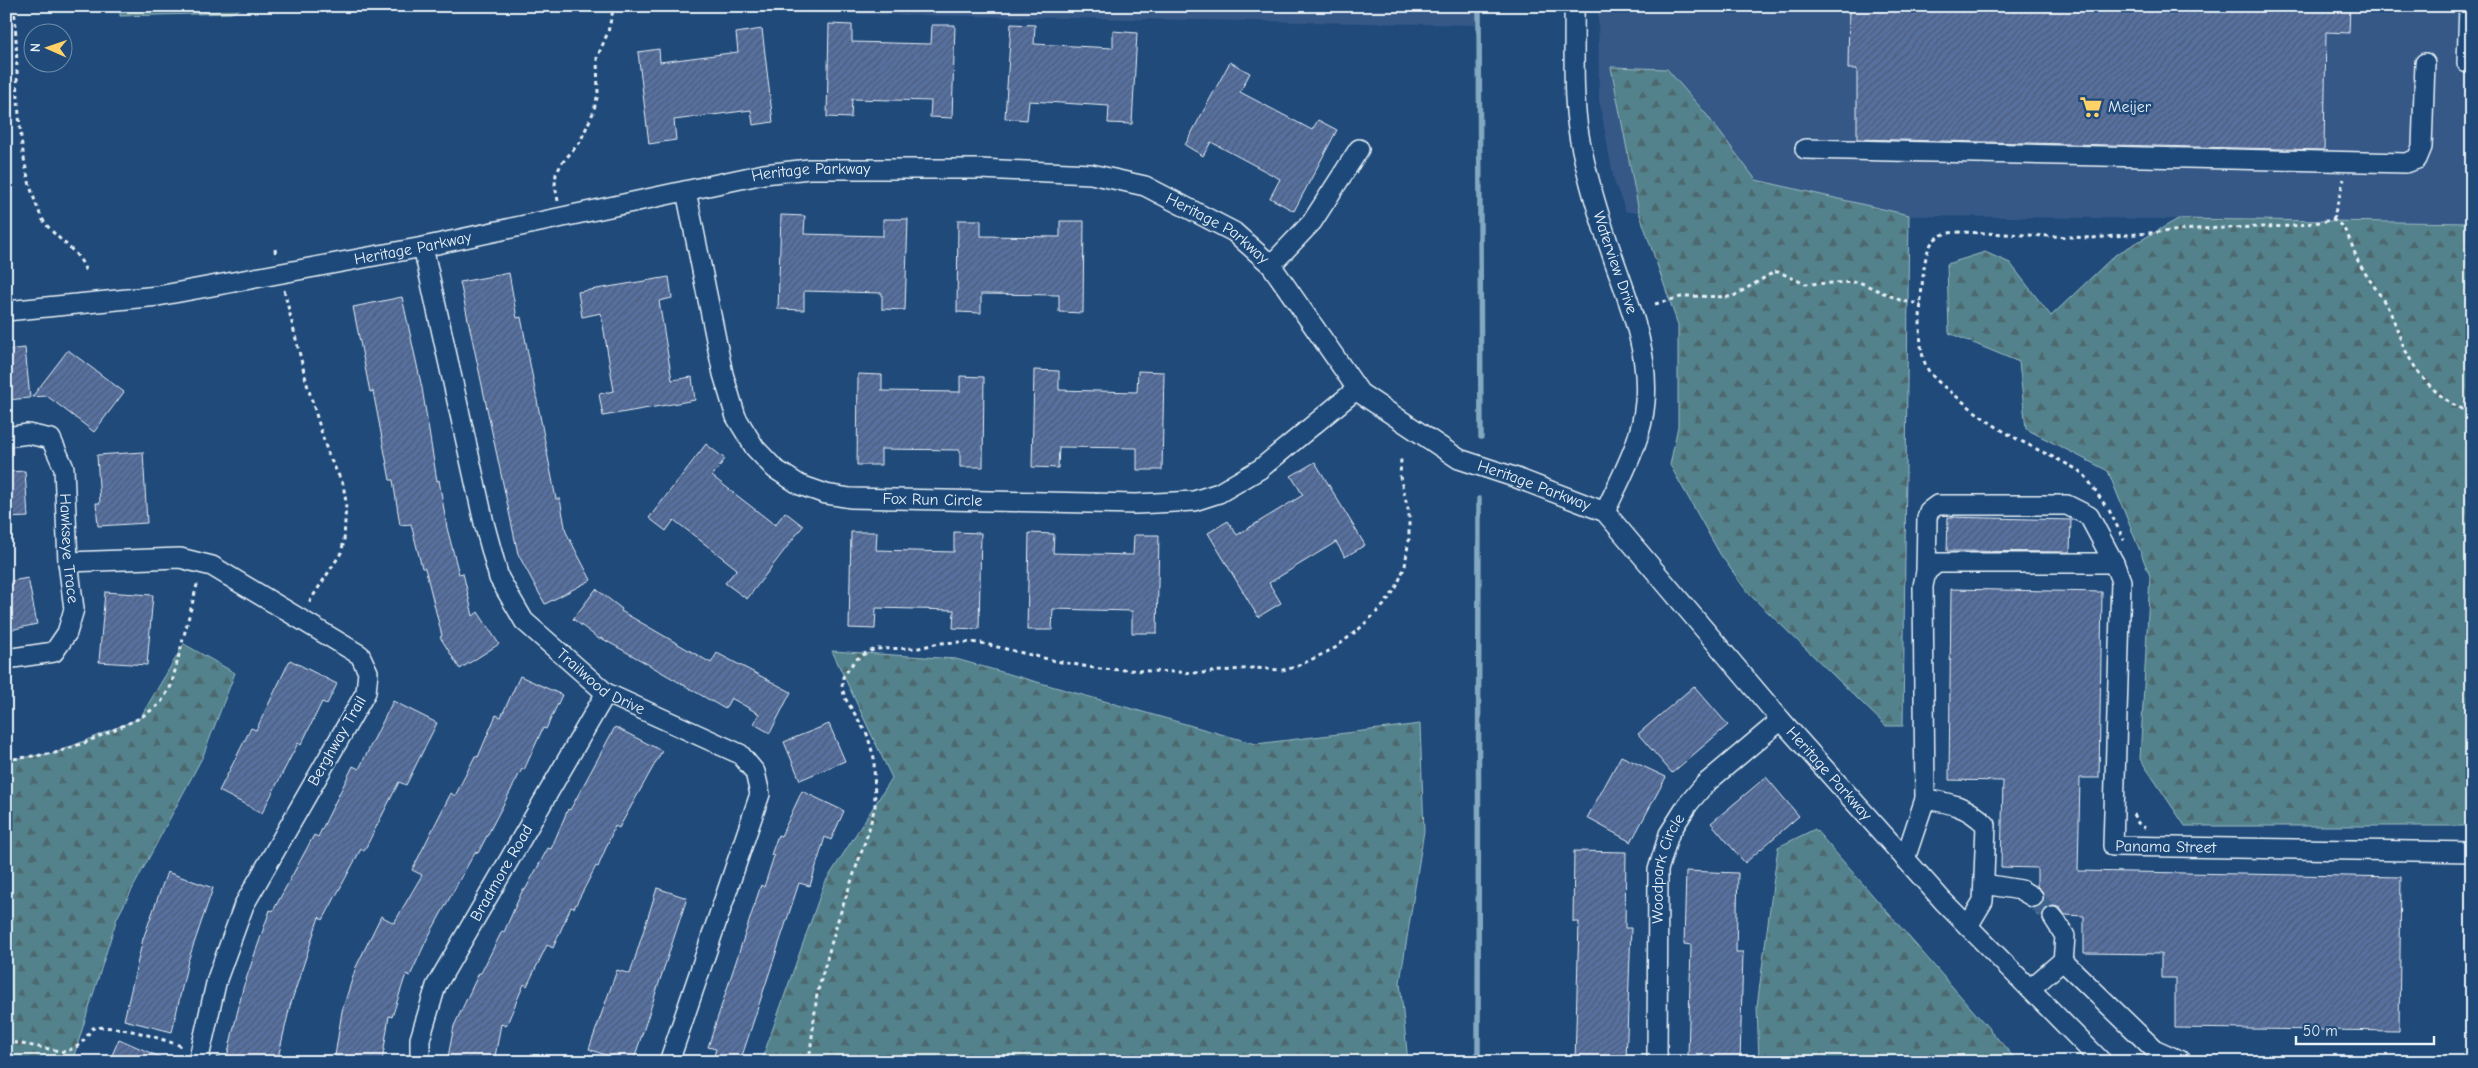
<svg xmlns="http://www.w3.org/2000/svg" width="2478" height="1068" font-family="'Comic Neue',sans-serif">
  <defs>
    <pattern id="forest-firs" width="22" height="20" patternUnits="userSpaceOnUse" patternTransform="scale(1.25)"><rect width="22" height="20" fill="#52828c"/><path d="M5 1l3.5 6h-7zM16 11l3.5 6h-7z" fill="#4d686e"/></pattern>
    <pattern id="building-hatch" width="6" height="6" patternUnits="userSpaceOnUse" patternTransform="scale(1.25)"><rect width="6" height="6" fill="#5770a0"/><path d="M-1 1l2-2M0 6l6-6M5 7l2-2" fill="none" stroke="#4e5c75"/></pattern>
  </defs>
  <rect width="100%" height="100%" fill="#1f4a7a"/>
  <filter id="ink" filterUnits="userSpaceOnUse"><feTurbulence type="fractalNoise" baseFrequency=".02" numOctaves="2"/><feDisplacementMap in="SourceGraphic" scale="10" xChannelSelector="R" yChannelSelector="G"/><feConvolveMatrix kernelMatrix="1 2 1 2 8 2 1 2 1" color-interpolation-filters="sRGB"/></filter>
  <g filter="url(#ink)">
    <path fill="#345887" d="M 613,6 L 1479,6 L 1479,25 L 613,10 Z
      M 1598,6 L 2472,6 L 2472,223 L 1626,212 L 1614,181 L 1599,100 Z"/>
    <path fill="url(#forest-firs)" stroke="#9dbac2" d="M 120,6 L 247,6 L 231,13 L 120,16 Z
      M 1611,67 L 1667,69 L 1706,114 L 1756,180 L 1909,215 L 1903,726 L 1886,726 L 1748,593 L 1720,554 L 1670,465 L 1678,426 L 1678,325 L 1639,212 Z
      M 2178,219 L 2472,223 L 2472,826 L 2185,826 L 2140,759 L 2150,576 L 2108,471 L 2026,429 L 2019,362 L 1949,333 L 1947,264 L 1985,252 L 2010,263 L 2051,316 L 2115,255 Z
      M 184,644 L 235,673 L 203,756 L 117,918 L 72,1062 L 6,1062 L 6,760 L 55,753 L 140,718 Z
      M 832,651 L 956,659 L 1256,744 L 1420,724 L 1424,831 L 1400,982 L 1408,1062 L 761,1062 L 824,884 L 892,778 Z
      M 1815,829 L 2018,1062 L 1759,1062 L 1757,1006 L 1778,847 Z"/>
    <g fill="none" stroke-linecap="round" stroke-linejoin="round">
      <path stroke="#83a8c0" stroke-width="5.5" d="M 1479,6 L 1481,437
        M 1478,1062 L 1479,499"/>
    </g>
    <path fill="url(#building-hatch)" stroke="#e8f1f8" d="M 1849,6 L 2350,6 L 2349,33 L 2326,32 L 2324,150 L 1857,139 L 1857,69 L 1848,69 Z
      M 829,24 L 852,25 L 852,42 L 931,44 L 932,25 L 955,25 L 952,118 L 930,117 L 931,101 L 852,99 L 851,118 L 827,117 Z
      M 1011,24 L 1035,25 L 1034,44 L 1113,48 L 1113,31 L 1137,33 L 1132,124 L 1108,123 L 1109,106 L 1029,101 L 1027,120 L 1005,118 Z
      M 762,29 L 773,122 L 753,125 L 751,110 L 674,120 L 676,140 L 649,144 L 638,52 L 659,49 L 660,62 L 738,52 L 736,33 Z
      M 1230,62 L 1250,73 L 1240,92 L 1312,130 L 1318,120 L 1337,130 L 1294,211 L 1270,198 L 1280,179 L 1211,142 L 1203,156 L 1185,145 Z
      M 781,215 L 805,216 L 804,234 L 883,236 L 883,219 L 908,219 L 905,310 L 882,309 L 882,293 L 804,291 L 804,310 L 778,309 Z
      M 958,220 L 981,220 L 981,236 L 1060,237 L 1060,221 L 1084,221 L 1083,313 L 1059,312 L 1059,295 L 981,294 L 981,313 L 957,312 Z
      M 509,273 L 517,318 L 521,317 L 556,499 L 560,499 L 566,532 L 591,580 L 545,604 L 518,554 L 460,282 Z
      M 669,277 L 672,298 L 659,301 L 672,380 L 692,377 L 695,400 L 603,416 L 599,394 L 614,391 L 601,313 L 582,317 L 578,292 Z
      M 402,297 L 422,388 L 437,481 L 439,480 L 447,528 L 459,574 L 463,573 L 473,616 L 478,612 L 499,644 L 460,669 L 440,637 L 442,636 L 425,568 L 422,568 L 411,524 L 400,525 L 393,480 L 390,480 L 373,391 L 370,392 L 353,307 Z
      M 25,348 L 30,398 L 6,400 L 6,350 Z
      M 68,350 L 124,392 L 94,432 L 47,396 L 32,397 Z
      M 1034,370 L 1059,371 L 1059,390 L 1137,392 L 1138,371 L 1164,372 L 1162,470 L 1137,470 L 1137,448 L 1059,447 L 1058,468 L 1032,467 Z
      M 858,374 L 882,375 L 882,391 L 960,392 L 960,376 L 984,377 L 983,467 L 960,467 L 960,450 L 881,449 L 881,465 L 857,465 Z
      M 706,444 L 725,459 L 712,476 L 775,525 L 785,512 L 803,526 L 747,599 L 725,583 L 737,569 L 674,520 L 666,531 L 649,518 Z
      M 143,452 L 147,523 L 98,526 L 96,503 L 100,503 L 97,455 Z
      M 1315,462 L 1365,545 L 1345,557 L 1336,542 L 1269,583 L 1281,603 L 1258,617 L 1208,533 L 1228,521 L 1237,535 L 1303,495 L 1291,476 Z
      M 25,471 L 28,517 L 6,518 L 6,472 Z
      M 1948,517 L 2071,520 L 2070,552 L 1947,551 Z
      M 851,532 L 877,532 L 876,550 L 954,552 L 954,532 L 981,533 L 979,629 L 953,628 L 954,610 L 876,608 L 875,629 L 849,628 Z
      M 1029,533 L 1054,534 L 1053,553 L 1133,555 L 1134,535 L 1159,535 L 1157,633 L 1132,633 L 1132,611 L 1053,609 L 1052,630 L 1027,630 Z
      M 28,578 L 37,624 L 6,631 L 6,582 Z
      M 596,589 L 622,609 L 621,611 L 711,663 L 717,653 L 791,692 L 770,733 L 754,724 L 759,714 L 731,698 L 725,709 L 644,662 L 601,638 L 599,639 L 573,619 Z
      M 1951,589 L 2102,592 L 2099,778 L 2080,778 L 2078,871 L 2401,877 L 2399,1031 L 2175,1028 L 2175,978 L 2161,978 L 2161,954 L 2084,953 L 2084,916 L 2065,915 L 2059,907 L 2053,906 L 2047,908 L 2042,915 L 2037,915 L 2037,907 L 2042,903 L 2044,898 L 2042,891 L 2037,886 L 2037,868 L 2001,867 L 2003,781 L 1949,780 Z
      M 105,592 L 153,595 L 147,665 L 99,662 Z
      M 290,660 L 337,684 L 327,704 L 322,702 L 301,745 L 298,743 L 262,813 L 219,791 L 251,728 L 256,730 Z
      M 520,676 L 562,695 L 546,729 L 543,728 L 524,770 L 522,769 L 478,853 L 475,852 L 427,939 L 410,976 L 406,974 L 392,1017 L 389,1016 L 382,1062 L 335,1056 L 342,1011 L 356,967 L 381,916 L 394,923 L 422,875 L 412,870 L 451,793 L 455,796 L 475,756 L 478,757 L 496,715 L 501,717 Z
      M 1694,686 L 1728,725 L 1672,773 L 1638,734 Z
      M 393,701 L 437,723 L 406,785 L 399,782 L 364,851 L 361,849 L 323,920 L 319,917 L 290,1006 L 277,1062 L 247,1062 L 227,1057 L 243,988 L 270,910 L 273,911 L 314,835 L 318,837 L 353,766 L 359,769 Z
      M 829,724 L 845,761 L 800,780 L 784,742 Z
      M 615,727 L 662,751 L 619,828 L 615,826 L 598,867 L 596,866 L 574,908 L 571,907 L 553,948 L 547,945 L 527,986 L 524,984 L 506,1026 L 501,1024 L 494,1062 L 447,1062 L 454,1026 L 479,973 L 481,973 L 502,931 L 504,932 L 523,889 L 525,890 L 548,848 L 551,849 L 568,809 L 570,810 Z
      M 1621,756 L 1666,777 L 1631,842 L 1587,818 Z
      M 1766,777 L 1799,816 L 1745,863 L 1711,823 Z
      M 802,791 L 844,811 L 831,840 L 825,837 L 810,886 L 799,883 L 740,1062 L 712,1062 L 716,1049 L 708,1047 L 761,885 L 764,887 L 774,856 L 771,855 L 778,835 L 781,836 Z
      M 1574,851 L 1626,852 L 1625,928 L 1631,928 L 1626,1062 L 1575,1062 L 1579,922 L 1573,922 Z
      M 1686,871 L 1738,873 L 1736,952 L 1743,952 L 1740,1062 L 1701,1062 L 1701,1057 L 1688,1057 L 1691,945 L 1684,944 Z
      M 167,872 L 213,888 L 188,961 L 172,1032 L 124,1020 L 143,939 Z
      M 657,888 L 687,898 L 633,1062 L 624,1062 L 589,1049 L 617,970 L 630,974 Z
      M 119,1039 L 171,1062 L 109,1062 Z"/>
    <g fill="none" stroke-linecap="round" stroke-linejoin="round">
      <path stroke="#3d638d" stroke-width="19" stroke-dasharray="19 9" stroke-linecap="butt" d="M 2033,897 L 2053,917"/>
      <defs>
        <g id="minor">
          <path id="s1" d="M 1574,6 C 1575,53 1571,104 1582,150 C 1590,188 1602,226 1615,263 C 1631,308 1649,353 1645,402 C 1642,441 1621,477 1605,512"/>
          <path d="M 2469,6 L 2467,63 L 2472,64"/>
          <path d="M 1805,149 L 2406,163 L 2417,159 L 2422,147 L 2425,63"/>
          <path id="s2" d="M 686,191 L 723,374 L 736,417 L 755,448 L 775,469 L 800,485 L 826,494 L 850,498 L 1136,504 L 1194,501 L 1219,493 L 1260,469 L 1357,389"/>
          <path id="s3" d="M 423,247 L 484,523 L 499,578 L 524,621 L 606,693 L 740,754 L 755,772 L 760,794 L 669,1062"/>
          <path d="M 1271,265 L 1312,222 L 1359,149"/>
          <path id="s4" d="M 6,311 L 158,296 L 423,247 L 764,174 L 809,169 L 980,169 L 1091,174 L 1145,186 L 1234,232 L 1271,265 L 1360,393 L 1459,459 L 1514,477 L 1605,512 L 1781,720 L 1943,901 L 2102,1062"/>
          <path id="s5" d="M 6,437 L 28,434 L 51,439 L 64,468 L 68,562 L 74,609 L 67,633 L 54,652 L 6,659"/>
          <path d="M 68,562 L 180,558 L 212,566 L 360,655 L 368,672 L 366,692 L 244,905 L 217,979 L 198,1062"/>
          <path d="M 1926,572 L 1927,518 L 1929,511 L 1937,505 L 2067,505 L 2089,516 L 2114,563"/>
          <path d="M 1925,799 C 1951,803 1967,806 1986,825 L 1983,901 L 1968,926"/>
          <path id="s6" d="M 1905,859 L 1925,799 L 1923,586 L 1926,572 L 1937,563 L 2114,563 L 2121,581 L 2113,846 L 2472,852"/>
          <path d="M 1984,884 L 2021,890 L 2033,897"/>
          <path d="M 2053,917 L 2065,936 L 2063,963"/>
          <path d="M 2030,989 L 2060,963 L 2065,963 L 2154,1049 L 2183,1062"/>
          <path id="s7" d="M 420,1062 L 420,1039 L 436,986 L 606,693"/>
          <path id="s8" d="M 1657,1062 L 1658,870 L 1669,834 L 1688,804 L 1705,784 L 1781,720"/>
        </g>
      </defs>
      <use href="#minor" stroke="#e8f1f8" stroke-width="22"/>
      <path stroke="#e8f1f8" stroke-width="3" stroke-dasharray="4 4" stroke-linecap="butt" d="M 14,6 C 20,77 12,148 40,214 C 50,238 82,249 86,274
        M 558,201 L 555,185 L 556,174 L 562,163 L 580,142 L 593,113 L 598,94 L 597,58 L 608,32 L 614,6
        M 2333,220 L 2344,179
        M 275,249 L 276,257
        M 284,290 L 307,384 L 328,454 L 343,484 L 346,502 L 344,541 L 341,553 L 308,604
        M 1655,304 L 1685,296 L 1732,297 L 1774,272 L 1779,272 L 1805,284 L 1859,282 L 1902,301 L 1921,304
        M 2105,505 L 2086,477 L 2078,470 C 2049,454 2018,442 1991,423 C 1977,414 1965,403 1952,393 C 1943,386 1931,377 1926,366 C 1916,345 1921,291 1924,268 C 1928,241 1935,232 1962,232 L 2092,238 L 2195,229 L 2293,226 L 2333,220 C 2348,226 2352,248 2358,261 C 2367,278 2380,293 2389,310 C 2395,321 2398,334 2403,345 C 2416,375 2441,403 2472,413
        M 2109,510 L 2124,540
        M 6,760 L 55,753 L 84,743 L 140,718 L 160,704 L 171,686 L 198,581
        M 2133,814 L 2138,823 L 2145,828
        M 6,1041 L 65,1052 L 80,1045 L 93,1028 C 119,1024 159,1038 184,1047
        M 216,1057 L 230,1062
        M 809,1062 L 817,994 L 838,920 L 868,833 L 875,806 L 874,758 L 867,734 L 845,698 L 842,687 L 843,677 L 855,660 L 866,653 L 876,649 L 919,648 L 939,643 L 961,642 L 981,643 L 1056,661 L 1100,669 L 1201,673 L 1252,668 L 1283,670 L 1296,667 L 1335,648 L 1359,629 L 1384,605 L 1396,588 L 1405,566 L 1409,538 L 1409,513 L 1400,477 L 1401,459"/>
      <use href="#minor" stroke="#1f4a7a" stroke-width="19"/>
    </g>
  </g>
  <defs>
    <symbol id="supermarket-bare" viewBox="-9 -9 18 18"><path d="M-6-5.5h2.5l.6 2H6L4.5 2H-2.5L-4.4-4H-6ZM-1.5 3.2a1.3 1.3 0 1 0 .1 0ZM3 3.2a1.3 1.3 0 1 0 .1 0Z" fill="#ffd166" stroke="#1f4a7a" stroke-width="2.5" paint-order="stroke"/></symbol>
  </defs>
  <g fill-rule="evenodd">
    <use href="#supermarket-bare" x="2075" y="91" width="32" height="32"/>
  </g>
  <g text-anchor="middle" dominant-baseline="central" stroke-width="5" stroke-linejoin="round" paint-order="stroke">
    <g font-size="16" fill="#e8f1f8" stroke="#1f4a7a" text-anchor="start">
      <text x="2108" y="107">Meijer</text>
    </g>
    <g font-size="16" fill="#e8f1f8" stroke="#1f4a7a">
      <text stroke="none"><textPath href="#s4" startOffset="818">Heritage Parkway</textPath></text>
      <text stroke="none"><textPath href="#s4" startOffset="1238">Heritage Parkway</textPath></text>
      <text stroke="none"><textPath href="#s4" startOffset="412">Heritage Parkway</textPath></text>
      <text stroke="none"><textPath href="#s1" startOffset="262">Waterview Drive</textPath></text>
      <text stroke="none"><textPath href="#s4" startOffset="1658">Heritage Parkway</textPath></text>
      <text stroke="none"><textPath href="#s2" startOffset="461">Fox Run Circle</textPath></text>
      <text stroke="none"><textPath href="#s5" startOffset="158">Hawkseye Trace</textPath></text>
      <text stroke="none"><textPath href="#s3" startOffset="488">Trailwood Drive</textPath></text>
      <text transform="translate(337 741) rotate(-60)">Berghway Trail</text>
      <text stroke="none"><textPath href="#s4" startOffset="2078">Heritage Parkway</textPath></text>
      <text stroke="none"><textPath href="#s6" startOffset="819">Panama Street</textPath></text>
      <text stroke="none"><textPath href="#s8" startOffset="195">Woodpark Circle</textPath></text>
      <text stroke="none"><textPath href="#s7" startOffset="209">Bradmore Road</textPath></text>
    </g>
  </g>
  <rect width="2478" height="1068" fill="none" stroke="#1f4a7a" stroke-width="25"/>
  <rect x="12" y="12" width="2453" height="1043" fill="none" stroke="#e8f1f8" stroke-width="2" filter="url(#ink)"/>
  <g transform="translate(48 48) rotate(272)"><circle r="24" fill="#1f4a7a" stroke="#6f8dac"/>
  <path d="M0-4L9 19L0 12L-9 19Z" fill="#ffd166"/>
  <text y="-8" font-size="14" font-weight="bold" text-anchor="middle" fill="#e8f1f8">N</text>
  </g>
  <path d="M2296 1036v8h138v-8" fill="none" stroke="#e8f1f8" stroke-width="2.5"/>
  <text x="2303" y="1036" font-size="15" fill="#e8f1f8" stroke="#1f4a7a" stroke-width="4" paint-order="stroke">50 m</text>
</svg>
